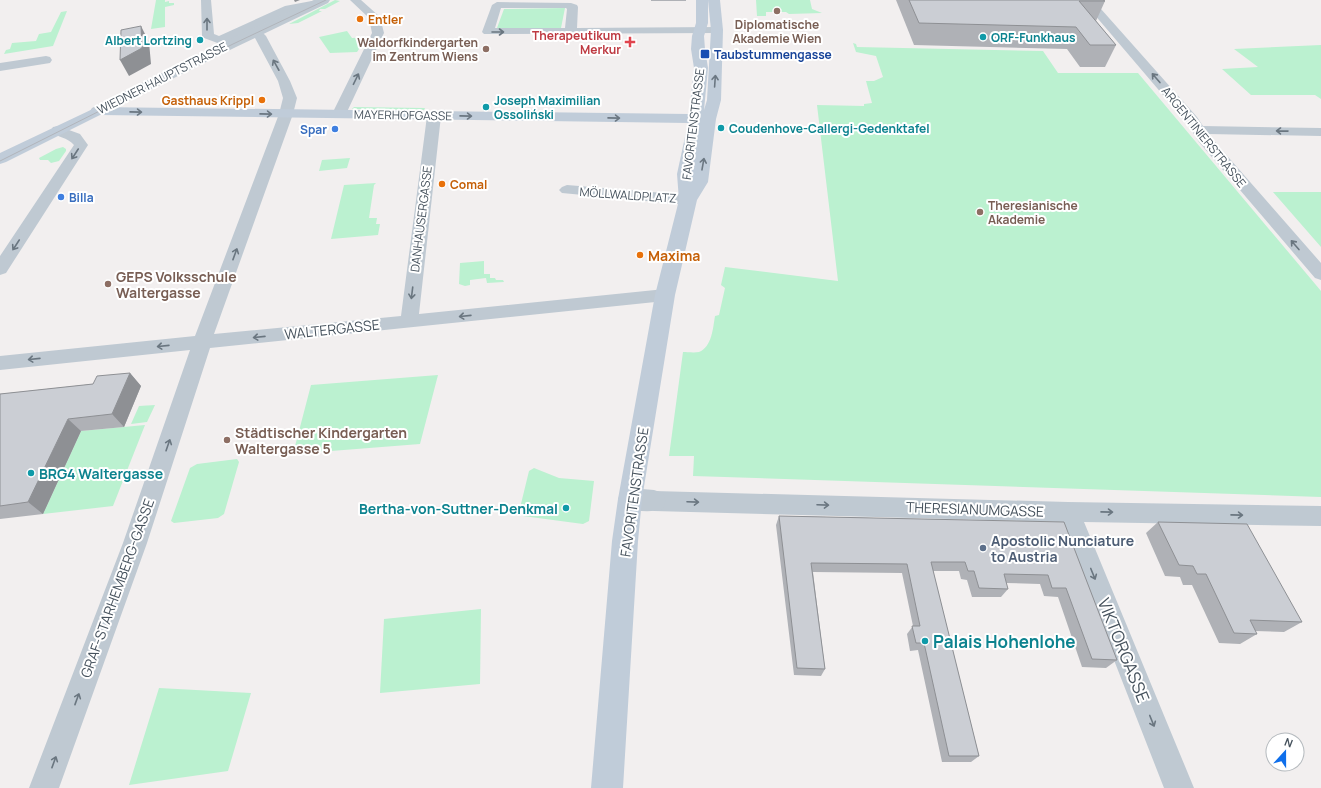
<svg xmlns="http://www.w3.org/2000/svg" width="1321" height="788" font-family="Manrope,sans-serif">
  <rect width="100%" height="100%" fill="#f2efef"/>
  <path fill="#bbf1d0" d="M 156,0 L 165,0 L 165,2 L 169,1 L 169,3 L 174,3 L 174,5 L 165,7 L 165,27 L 151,29 Z
    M 335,0 L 340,1 L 325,9 L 320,9 L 319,11 L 322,11 L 298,23 L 289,24 Z
    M 756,0 L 810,0 L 812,9 L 822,13 L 789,14 L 786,12 L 766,12 L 766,16 L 757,16 Z
    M 565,8 L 561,28 L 497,28 L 504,9 Z
    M 67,11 L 53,46 L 4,54 L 6,50 L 10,49 L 12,43 L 36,41 L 39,34 L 51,32 L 61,12 Z
    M 347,31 L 352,38 L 369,37 L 364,48 L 359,49 L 357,52 L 330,53 L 319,37 Z
    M 853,43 L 856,44 L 857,47 L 1043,51 L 1058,73 L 1138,73 L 1321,291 L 1321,497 L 693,476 L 694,456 L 669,456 L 683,352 C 687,352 694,353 699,352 C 712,347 713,328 715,316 L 719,315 L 725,288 L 721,285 L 725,267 L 838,281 L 817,105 L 864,106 L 864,104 L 872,103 L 866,81 L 874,81 L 883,77 L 876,56 L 856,52 Z
    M 1321,45 L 1321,99 L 1315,95 L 1251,95 L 1222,69 L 1258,67 L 1234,49 Z
    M 354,107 L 425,108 L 424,110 L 352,109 Z
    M 63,147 L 66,149 L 66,151 L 59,161 L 51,163 L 48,160 L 40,160 L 39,158 L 56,149 Z
    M 350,158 L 347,168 L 319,171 L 322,160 Z
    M 376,183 L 374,185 L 369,218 L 377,218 L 376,224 L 380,224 L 378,235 L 331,239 L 344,185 Z
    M 1273,192 L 1321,192 L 1321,247 Z
    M 484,261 L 484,274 L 490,274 L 490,278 L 495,278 L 496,280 L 503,280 L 504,282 L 487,283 L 486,278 L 470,280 L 470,285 L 465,286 L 459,284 L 460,263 Z
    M 438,375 L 420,444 L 293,454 L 311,385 Z
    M 155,405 L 147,422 L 131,424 L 139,406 Z
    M 145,425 L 113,506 L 43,514 L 81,431 Z
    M 237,459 L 239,462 L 224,514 L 218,518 L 174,523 L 171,521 L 190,468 L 197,464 Z
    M 534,468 L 559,478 L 594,481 L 589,521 L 583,524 L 523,516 L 519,512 L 529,471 Z
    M 481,609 L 480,684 L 380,693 L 384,619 Z
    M 159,688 L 251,693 L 228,771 L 129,785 Z"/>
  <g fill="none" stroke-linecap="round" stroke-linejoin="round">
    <path fill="#bfc9d2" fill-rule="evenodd" d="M 201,0 L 211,0 L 214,34 L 219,36 L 285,6 L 317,0 L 323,1 L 324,3 L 319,6 L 292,11 L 230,40 L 235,41 L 237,44 L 235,47 L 231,48 L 204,38 L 202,36 Z
      M 350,0 L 361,0 L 380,17 L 384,33 L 346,114 L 344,117 L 334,117 L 332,114 L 372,33 L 369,18 Z
      M 1082,0 L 1093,0 L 1197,117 L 1203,126 L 1321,128 L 1321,136 L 1208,134 L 1321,263 L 1321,280 L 1315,278 L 1199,142 L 1186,122 Z
      M 497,2 L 571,3 L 577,5 L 578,7 L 577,28 L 717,27 L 721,28 L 723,30 L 721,32 L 717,33 L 484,34 L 482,32 L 492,5 ZM 501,8 L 566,8 L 567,9 L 565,28 L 495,28 Z
      M 254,30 L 264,34 L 266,36 L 290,81 L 297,98 L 293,114 L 214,334 L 401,316 L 427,116 L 429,113 L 439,113 L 441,116 L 419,314 L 665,289 L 671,291 L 674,295 L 671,299 L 665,301 L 210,348 L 147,543 L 59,788 L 29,788 L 123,543 L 190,350 L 0,370 L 0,356 L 195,336 L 279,114 L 283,98 L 278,81 L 255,38 L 248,33 L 250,31 Z
      M 46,56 L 50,57 L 52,60 L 50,63 L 0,71 L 0,63 Z
      M 58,126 L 80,134 L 88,145 L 6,273 L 0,275 L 0,256 L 74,145 C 68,137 56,138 51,130 L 53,127 Z
      M 567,185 L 688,195 L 693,197 L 696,200 L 693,203 L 688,205 L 562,193 L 559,190 L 562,187 Z
      M 654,491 L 1068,502 L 1321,506 L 1321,526 L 1084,522 L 1194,788 L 1164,788 L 1060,522 L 654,511 L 646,508 L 643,501 L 646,494 Z"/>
    <path fill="#bfc9d2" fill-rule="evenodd" d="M 314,0 L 330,0 L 328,3 L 236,47 L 102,114 L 97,115 L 92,114 L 90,111 L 92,108 L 226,41 Z
      M 630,488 L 654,490 L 663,493 L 666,501 L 663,509 C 650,513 634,511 621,507 L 618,499 L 621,491 Z"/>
    <path fill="#c0ccd9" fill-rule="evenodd" d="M 696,0 L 708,0 L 708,23 L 704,36 L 705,49 L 708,68 L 704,110 L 707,100 L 711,30 L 708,0 L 720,0 L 723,30 L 721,100 L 716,119 L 708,182 L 697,200 L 675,295 L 642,499 L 638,541 L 623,788 L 591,788 L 612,541 L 618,499 L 655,295 L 679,200 L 677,174 L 688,123 L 100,115 L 6,162 L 0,164 L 0,153 L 97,107 L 689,114 L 694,68 L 691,49 L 692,36 L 696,23 Z"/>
    <path stroke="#b1b4ba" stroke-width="1" d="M 0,161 L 233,44 L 326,0"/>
  </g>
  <path fill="#afb1b6" d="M 651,0 L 686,0 L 686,1 L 651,1 Z
    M 896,0 L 1103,0 L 1105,1 L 1096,21 L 1116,45 L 1105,67 L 1080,67 L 1067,49 L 914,45 Z
    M 130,373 L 141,386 L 124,427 L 81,431 L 43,514 L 0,519 L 0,394 L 93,384 Z
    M 779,516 L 1064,522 L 1117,660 L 1106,668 L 1082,667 L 1058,597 L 1044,596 L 1040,584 L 1006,583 L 1008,589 L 1001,597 L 972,597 L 967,580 L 961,579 L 959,571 L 933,571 L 979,756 L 971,762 L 942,762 L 918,650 L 910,651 L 907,634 L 913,626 L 902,573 L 813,572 L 825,669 L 821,676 L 794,675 L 776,525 Z
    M 1158,522 L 1302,622 L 1284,632 L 1255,631 L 1257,634 L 1240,644 L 1219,643 L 1192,585 L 1183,585 L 1180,577 L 1165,576 L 1146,533 Z"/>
  <path fill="#8e9094" d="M 294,0 L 300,0 L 295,2 Z
    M 141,26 L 149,42 L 151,64 L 129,76 L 120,60 Z
    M 130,373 L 141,386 L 124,427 L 112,414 Z
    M 68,419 L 81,431 L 43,514 L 28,502 Z"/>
  <path fill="#cbced4" stroke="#8e9094" d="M 909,0 L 1103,0 L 1105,1 L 1079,1 L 1116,45 L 1090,45 L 1076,27 L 919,23 Z
    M 141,26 L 142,48 L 120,60 L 121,30 Z
    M 130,373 L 112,414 L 68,419 L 28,502 L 0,506 L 0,394 L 93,384 L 97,376 Z
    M 779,516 L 1064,522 L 1117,660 L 1092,659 L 1066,588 L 1052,588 L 1048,575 L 1004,574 L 1008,589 L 979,588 L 974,571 L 968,571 L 965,562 L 931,562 L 979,756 L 949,756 L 924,643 L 916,643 L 912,626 L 920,626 L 907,564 L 811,563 L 825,669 L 797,668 Z
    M 1158,522 L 1247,524 L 1302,622 L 1250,620 L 1257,634 L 1234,633 L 1206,574 L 1197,574 L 1193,566 L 1179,565 Z"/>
  <defs><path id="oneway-shaft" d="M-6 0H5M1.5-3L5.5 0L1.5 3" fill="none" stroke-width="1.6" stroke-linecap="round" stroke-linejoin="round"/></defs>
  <g stroke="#6a7680">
    <use href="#oneway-shaft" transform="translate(207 24) rotate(-90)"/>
    <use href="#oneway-shaft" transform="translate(498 32)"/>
    <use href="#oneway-shaft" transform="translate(276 65) rotate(-119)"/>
    <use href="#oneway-shaft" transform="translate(1156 78) rotate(-131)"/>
    <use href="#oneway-shaft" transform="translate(356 79) rotate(-64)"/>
    <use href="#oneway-shaft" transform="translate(1282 131) rotate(-179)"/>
    <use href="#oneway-shaft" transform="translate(75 154) rotate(123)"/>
    <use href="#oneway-shaft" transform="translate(16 245) rotate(123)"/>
    <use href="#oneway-shaft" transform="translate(1295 245) rotate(-131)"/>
    <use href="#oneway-shaft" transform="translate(235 254) rotate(-70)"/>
    <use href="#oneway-shaft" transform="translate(412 293) rotate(97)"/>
    <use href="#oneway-shaft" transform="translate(465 316) rotate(174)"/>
    <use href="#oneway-shaft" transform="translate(259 337) rotate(174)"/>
    <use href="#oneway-shaft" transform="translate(163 346) rotate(174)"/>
    <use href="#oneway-shaft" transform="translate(34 359) rotate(174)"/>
    <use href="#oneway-shaft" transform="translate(168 445) rotate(-71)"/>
    <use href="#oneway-shaft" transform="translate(693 502) rotate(2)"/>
    <use href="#oneway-shaft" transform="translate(823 505) rotate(2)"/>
    <use href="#oneway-shaft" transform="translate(1107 512) rotate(1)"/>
    <use href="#oneway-shaft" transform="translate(1237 515) rotate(1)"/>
    <use href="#oneway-shaft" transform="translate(1093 574) rotate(68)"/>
    <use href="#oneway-shaft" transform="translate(77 699) rotate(-70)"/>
    <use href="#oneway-shaft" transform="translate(1152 721) rotate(68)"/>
    <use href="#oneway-shaft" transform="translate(54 762) rotate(-70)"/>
  </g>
  <g stroke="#6b7782">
    <use href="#oneway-shaft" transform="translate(715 81) rotate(-86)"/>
    <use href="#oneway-shaft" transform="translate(136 112) rotate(1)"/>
    <use href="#oneway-shaft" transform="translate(266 114) rotate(1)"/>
    <use href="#oneway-shaft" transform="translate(466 116) rotate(1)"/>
    <use href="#oneway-shaft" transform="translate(614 118) rotate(1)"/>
    <use href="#oneway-shaft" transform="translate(703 164) rotate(-80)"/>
  </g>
  <g fill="#8d6e63" stroke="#fff" stroke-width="1.5">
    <circle cx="777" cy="11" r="4"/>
    <circle cx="486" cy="49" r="4"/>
    <circle cx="980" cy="212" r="4"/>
    <circle cx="108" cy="284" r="4"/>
    <circle cx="227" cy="440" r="4"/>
  </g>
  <g fill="#e8710a" stroke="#fff" stroke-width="1.5">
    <circle cx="360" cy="19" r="4"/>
    <circle cx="262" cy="100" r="4"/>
    <circle cx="442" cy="184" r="4"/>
    <circle cx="640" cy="255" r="4"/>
  </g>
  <g fill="#0f9aa8" stroke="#fff" stroke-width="1.5">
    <circle cx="983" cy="37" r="4"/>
    <circle cx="200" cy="40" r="4"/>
    <circle cx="486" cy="107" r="4"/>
    <circle cx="721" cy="128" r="4"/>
    <circle cx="31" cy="473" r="4"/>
    <circle cx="566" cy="508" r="4"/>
    <circle cx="925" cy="641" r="4"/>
  </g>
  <path fill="#e0444e" stroke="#fff" stroke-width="1.5" d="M628 36h4v4h4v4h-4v4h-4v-4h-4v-4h4z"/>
  <rect fill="#1a4fb4" stroke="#fff" stroke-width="1.5" x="700" y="49" width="10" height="10" rx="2"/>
  <g fill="#3f7fe0" stroke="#fff" stroke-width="1.5">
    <circle cx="335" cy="129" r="4"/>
    <circle cx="61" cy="197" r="4"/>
  </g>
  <circle fill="#5c6f8a" stroke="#fff" stroke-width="1.5" cx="983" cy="548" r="4"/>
  <g text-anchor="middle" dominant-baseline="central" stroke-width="4" stroke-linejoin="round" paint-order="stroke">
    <g font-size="12" font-weight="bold" fill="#c56008" stroke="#fff" text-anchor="start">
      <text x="368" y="19">Entler</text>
      <text x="254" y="100" text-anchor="end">Gasthaus Krippl</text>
      <text x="450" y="184">Comal</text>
    </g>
    <g font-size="12" font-weight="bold" fill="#785e54" stroke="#fff">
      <text x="777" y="24">Diplomatische<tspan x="777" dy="14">Akademie Wien</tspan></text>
      <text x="478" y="42" text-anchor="end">Waldorfkindergarten<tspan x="478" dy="14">im Zentrum Wiens</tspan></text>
      <text x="988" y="205" text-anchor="start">Theresianische<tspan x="988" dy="14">Akademie</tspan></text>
    </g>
    <g font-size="12" font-weight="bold" fill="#be3a42" stroke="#fff" text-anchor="end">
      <text x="621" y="35">Therapeutikum<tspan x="621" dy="14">Merkur</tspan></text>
    </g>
    <g font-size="12" font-weight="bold" fill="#0d838f" stroke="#fff" text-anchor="start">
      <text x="991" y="37">ORF-Funkhaus</text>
      <text x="192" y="40" text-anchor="end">Albert Lortzing</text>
      <text x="494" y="100">Joseph Maximilian<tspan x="494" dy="14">Ossoliński</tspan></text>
      <text x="729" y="128">Coudenhove-Callergi-Gedenktafel</text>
    </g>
    <g font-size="12" font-weight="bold" fill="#164399" stroke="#fff" text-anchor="start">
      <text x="714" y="54">Taubstummengasse</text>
    </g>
    <g font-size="12" fill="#46525d" stroke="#fff">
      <text transform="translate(162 78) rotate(-27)">WIEDNER HAUPTSTRASSE</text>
      <text transform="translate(403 115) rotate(1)">MAYERHOFGASSE</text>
      <text transform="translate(693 124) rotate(-83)">FAVORITENSTRASSE</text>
      <text transform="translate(1204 137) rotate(51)">ARGENTINIERSTRASSE</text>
      <text transform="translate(628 195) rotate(4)">MÖLLWALDPLATZ</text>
      <text transform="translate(421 219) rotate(-83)">DANHAUSERGASSE</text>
    </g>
    <g font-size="12" font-weight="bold" fill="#366cbe" stroke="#fff" text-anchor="end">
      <text x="327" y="129">Spar</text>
      <text x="69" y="197" text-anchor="start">Billa</text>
    </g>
    <g font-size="14" font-weight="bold" fill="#c56008" stroke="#fff" text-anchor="start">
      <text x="648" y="255">Maxima</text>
    </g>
    <g font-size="14" font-weight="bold" fill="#785e54" stroke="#fff" text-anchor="start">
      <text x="116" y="276">GEPS Volksschule<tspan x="116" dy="16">Waltergasse</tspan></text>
      <text x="235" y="432">Städtischer Kindergarten<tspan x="235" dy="16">Waltergasse 5</tspan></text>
    </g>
    <g font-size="14" fill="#46525d" stroke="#fff">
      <text transform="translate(332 329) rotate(-6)">WALTERGASSE</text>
      <text transform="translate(634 492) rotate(-82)">FAVORITENSTRASSE</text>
      <text transform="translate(975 509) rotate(2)">THERESIANUMGASSE</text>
      <text transform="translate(117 588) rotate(-70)">GRAF-STARHEMBERG-GASSE</text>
    </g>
    <g font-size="14" font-weight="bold" fill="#0d838f" stroke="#fff" text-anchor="start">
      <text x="39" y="473">BRG4 Waltergasse</text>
      <text x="558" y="508" text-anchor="end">Bertha-von-Suttner-Denkmal</text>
    </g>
    <g font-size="14" font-weight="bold" fill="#4e5e75" stroke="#fff" text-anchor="start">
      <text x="991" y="540">Apostolic Nunciature<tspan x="991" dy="16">to Austria</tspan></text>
    </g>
    <g font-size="17" font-weight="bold" fill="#0d838f" stroke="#fff" text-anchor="start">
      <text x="933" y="641">Palais Hohenlohe</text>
    </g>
    <g font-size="17" fill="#46525d" stroke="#fff">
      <text transform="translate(1124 650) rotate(68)">VIKTORGASSE</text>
    </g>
  </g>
  <g transform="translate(1285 752) rotate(21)"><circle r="19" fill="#ffffff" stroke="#b5babe"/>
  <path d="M0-3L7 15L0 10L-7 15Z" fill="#0f6feb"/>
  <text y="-6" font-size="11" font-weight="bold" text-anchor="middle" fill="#46525d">N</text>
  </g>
</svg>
